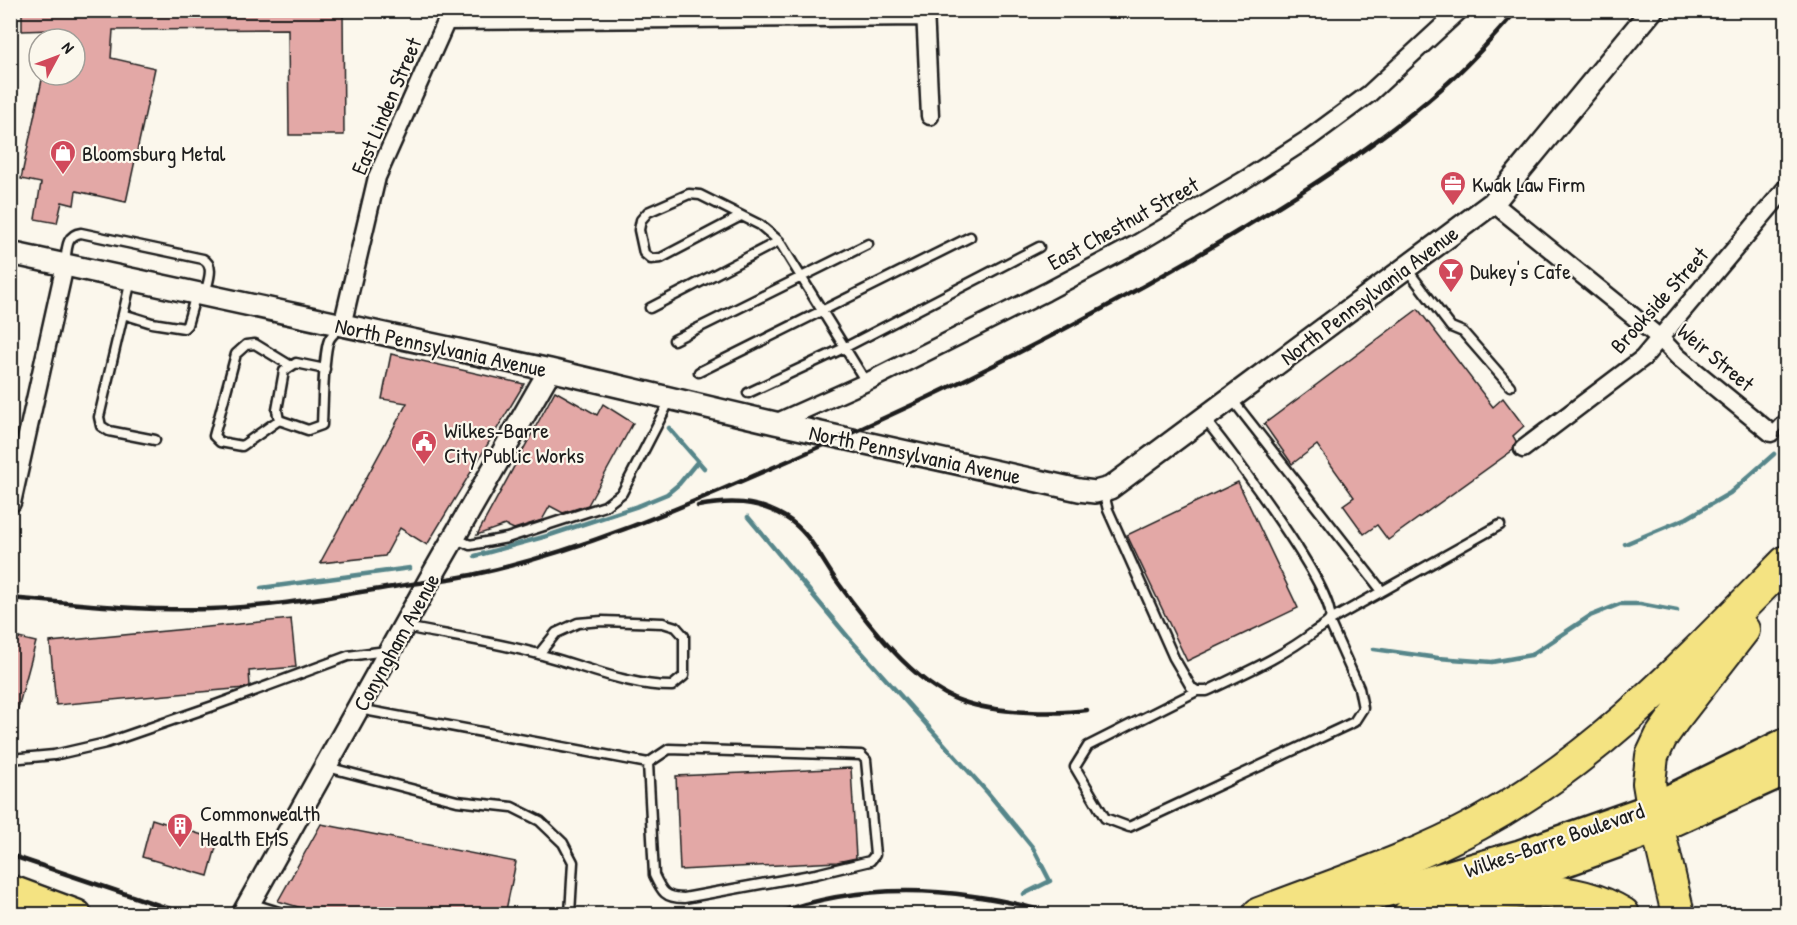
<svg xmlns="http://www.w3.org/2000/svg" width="1797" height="925" font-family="'Patrick Hand',sans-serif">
  <rect width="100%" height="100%" fill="#fbf7ec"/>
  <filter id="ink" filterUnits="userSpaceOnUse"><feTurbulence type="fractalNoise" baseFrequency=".0167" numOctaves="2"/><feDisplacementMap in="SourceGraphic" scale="12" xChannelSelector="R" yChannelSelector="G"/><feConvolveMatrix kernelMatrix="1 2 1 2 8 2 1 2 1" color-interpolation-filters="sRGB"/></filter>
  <g filter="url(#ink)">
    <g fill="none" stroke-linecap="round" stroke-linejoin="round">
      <path stroke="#56868a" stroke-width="4.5" d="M 669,428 L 704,468
        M 748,517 L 848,637 L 988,793 L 1033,848 L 1050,881 L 1024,894
        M 1625,544 L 1687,518 L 1730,493 L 1774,454
        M 475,556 L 547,536 L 638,506 L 667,494 L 679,484 L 698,461
        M 261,588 L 410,568
        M 1374,649 L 1438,658 L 1492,662 L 1531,655 L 1590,616 L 1620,604 L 1640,604 L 1677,611
        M 1780,914 L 1786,913"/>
    </g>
    <path fill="#e3a8a6" stroke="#1c1c1c" stroke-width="1.5" d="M 22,10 L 343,10 L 344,135 L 289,135 L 288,29 L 113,30 L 111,58 L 155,68 L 126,202 L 76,191 L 74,205 L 62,202 L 57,223 L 35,219 L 41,183 L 21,179 L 43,75 L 75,75 L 75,39 L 50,39 L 51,30 L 22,31 Z
      M 1418,309 L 1493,407 L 1503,398 L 1524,426 L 1513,436 L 1516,441 L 1513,450 L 1388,540 L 1377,525 L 1364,534 L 1343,505 L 1354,497 L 1317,445 L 1292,464 L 1264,424 Z
      M 391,354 L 524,384 L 427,545 L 400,528 L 385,556 L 320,563 L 407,403 L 382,399 Z
      M 555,391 L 597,415 L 603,404 L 633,423 L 588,505 L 563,513 L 550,506 L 542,520 L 514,529 L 505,525 L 477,535 Z
      M 1238,482 L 1298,608 L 1187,661 L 1127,535 Z
      M 291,619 L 296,667 L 249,671 L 250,686 L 245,688 L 56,705 L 50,642 Z
      M 10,636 L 36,642 L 14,723 L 10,723 Z
      M 851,768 L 856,858 L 837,862 L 680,870 L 676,776 Z
      M 152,819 L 218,840 L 208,876 L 142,857 Z
      M 321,824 L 516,862 L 505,915 L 325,915 L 278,901 Z"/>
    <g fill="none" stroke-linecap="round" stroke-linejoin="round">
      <defs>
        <path id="service" d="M 741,216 L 661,258 L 651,259 L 644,253 L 639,230 L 641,220 L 648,212 L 689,194 L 700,195 L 760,225 L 779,241 L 866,382
          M 65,265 C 67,251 65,235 81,233 L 203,259 C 216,266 207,283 205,295
          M 1406,268 L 1451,327 L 1463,332 L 1510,386
          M 131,280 L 99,417 L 101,426 L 109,431 L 155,440
          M 650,308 L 779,241
          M 123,314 L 152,323 L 184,328 L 187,325 L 196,294
          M 674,340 L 868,244
          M 325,369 L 296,363 L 284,371 L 277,410 L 279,420 L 308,430 L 322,425 C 323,406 323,354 329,340 C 332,334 338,330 342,326
          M 699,372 L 970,237
          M 748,393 L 844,348 L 1039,247
          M 1231,398 L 1382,591
          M 279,420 L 242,446 L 220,442 L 214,436 L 236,354 L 246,345 L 255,344 L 291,366
          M 1771,433 L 1786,417
          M 1103,490 L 1108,510 L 1174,658 L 1191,687 L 1197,691 L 1207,691 C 1244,673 1282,657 1314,632 C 1318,629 1326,625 1329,621 C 1344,599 1223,442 1204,418
          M 454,538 L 470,545 L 507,538 L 605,506 L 622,493 L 670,400
          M 405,627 C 450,636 497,642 542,655 C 584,666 628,686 672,686 L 684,676 L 684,636 L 676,627 L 663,623 L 602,621 L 578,623 L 556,633 L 539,654
          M 1197,691 L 1088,746 L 1075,767 L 1105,818 L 1129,827 L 1354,722 L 1363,708 L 1359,688 L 1329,621 L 1500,525
          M 359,709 L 648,763 L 669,749 L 861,755 L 866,760 L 875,855 L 870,861 L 816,874 L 684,898 C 665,898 662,892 654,875 L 648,763
          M 10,759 L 54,755 L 106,743 L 213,706 L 348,656 L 386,651
          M 327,767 L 457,801 L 512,807 L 540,821 L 563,843 L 573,862 L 570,914
          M 250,903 L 285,914"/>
        <path id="minor" d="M 925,10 L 930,116
          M 447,21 L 925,17
          M 1493,203 L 1660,338 L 1678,357 L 1771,433
          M 342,326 L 377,177 L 451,11
          M 775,423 L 869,381 L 1046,292 L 1138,243 L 1246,179 L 1308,139 L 1369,94 L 1460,10
          M 1523,449 L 1643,358 L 1786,188
          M 12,503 L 65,265"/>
        <path id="tertiary" d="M 10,253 L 550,370 L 775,423 L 1079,490 L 1095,492 L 1110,488 L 1493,203 L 1652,10
          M 243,914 L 429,581 L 550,370"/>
        <path id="primary" d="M 10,889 L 77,914
          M 1312,914 L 1520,854 L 1653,807 L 1786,742
          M 1407,914 L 1572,860 L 1658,829 L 1786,771"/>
        <path id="motorway" d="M 1444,904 C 1506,893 1565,879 1623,914
          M 1259,914 C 1331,886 1410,861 1478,824 C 1600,757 1690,659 1786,562
          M 1678,914 L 1653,807 L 1649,783 L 1652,756 L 1661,737 L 1673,720 L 1743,630"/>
      </defs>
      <use href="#service" stroke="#1c1c1c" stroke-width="13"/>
      <use href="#minor" stroke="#1c1c1c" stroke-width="21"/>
      <use href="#tertiary" stroke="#1c1c1c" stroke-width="26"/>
      <use href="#primary" stroke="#1c1c1c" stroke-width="32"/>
      <use href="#motorway" stroke="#1c1c1c" stroke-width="36"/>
      <use href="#service" stroke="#fbf7ec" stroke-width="8"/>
      <use href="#minor" stroke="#fbf7ec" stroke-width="16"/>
      <use href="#tertiary" stroke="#fbf7ec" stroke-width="21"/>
      <use href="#primary" stroke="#f4e382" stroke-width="27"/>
      <use href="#motorway" stroke="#f4e382" stroke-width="32"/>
      <path stroke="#1c1c1c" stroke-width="4.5" d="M 698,506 C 729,500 757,500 785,517 C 810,532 820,558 836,580 C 865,620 914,685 961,701 C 983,709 1005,711 1028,712 C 1049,713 1067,713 1087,710
        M 10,598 C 77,604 144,611 211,609 C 272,607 333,596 393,587 C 421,582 449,580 476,574 C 588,550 693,502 797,457 C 933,398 1065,332 1193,258 C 1279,207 1366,155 1441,89 C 1469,65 1493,38 1517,10
        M 10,855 L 185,914
        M 774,914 C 839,890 904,886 973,896 C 998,900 1025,904 1049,914"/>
    </g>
  </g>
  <defs>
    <symbol id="shop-pin" viewBox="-11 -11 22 30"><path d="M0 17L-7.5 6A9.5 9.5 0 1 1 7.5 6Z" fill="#d1495b" stroke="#fbf7ec"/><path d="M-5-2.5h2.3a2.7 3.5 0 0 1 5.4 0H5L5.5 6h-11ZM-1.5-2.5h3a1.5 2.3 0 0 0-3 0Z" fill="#fff"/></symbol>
    <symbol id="office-pin" viewBox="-11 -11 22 30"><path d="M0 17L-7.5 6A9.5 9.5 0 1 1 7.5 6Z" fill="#d1495b" stroke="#fbf7ec"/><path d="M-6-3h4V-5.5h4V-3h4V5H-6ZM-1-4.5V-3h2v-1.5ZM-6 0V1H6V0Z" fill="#fff"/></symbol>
    <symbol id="bar-pin" viewBox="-11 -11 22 30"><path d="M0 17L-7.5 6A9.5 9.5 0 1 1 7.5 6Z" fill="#d1495b" stroke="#fbf7ec"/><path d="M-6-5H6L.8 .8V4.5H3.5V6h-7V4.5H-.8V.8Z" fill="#fff"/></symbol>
    <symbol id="civic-pin" viewBox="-11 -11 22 30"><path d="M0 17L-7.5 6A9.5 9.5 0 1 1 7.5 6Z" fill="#d1495b" stroke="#fbf7ec"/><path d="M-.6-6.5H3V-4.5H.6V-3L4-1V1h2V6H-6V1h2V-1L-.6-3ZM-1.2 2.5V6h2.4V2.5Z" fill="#fff"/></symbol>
    <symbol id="building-pin" viewBox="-11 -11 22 30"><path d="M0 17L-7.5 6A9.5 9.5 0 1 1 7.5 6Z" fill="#d1495b" stroke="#fbf7ec"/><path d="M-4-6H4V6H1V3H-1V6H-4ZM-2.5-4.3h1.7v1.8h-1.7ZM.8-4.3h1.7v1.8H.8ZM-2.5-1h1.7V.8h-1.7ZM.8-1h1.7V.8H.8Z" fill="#fff"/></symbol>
  </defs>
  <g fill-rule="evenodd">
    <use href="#shop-pin" x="48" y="138" width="30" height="40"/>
    <use href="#office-pin" x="1438" y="169" width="30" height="40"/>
    <use href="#bar-pin" x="1436" y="256" width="30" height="40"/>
    <use href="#civic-pin" x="409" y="428" width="30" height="40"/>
    <use href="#building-pin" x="165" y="811" width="30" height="40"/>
  </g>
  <g text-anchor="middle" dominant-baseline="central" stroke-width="4.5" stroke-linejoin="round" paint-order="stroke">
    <g font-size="22" fill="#1c1c1c" stroke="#fbf7ec">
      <text transform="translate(386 106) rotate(-67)">East Linden Street</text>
      <text transform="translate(1123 223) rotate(-29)">East Chestnut Street</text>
      <text transform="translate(1369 295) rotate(-37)">North Pennsylvania Avenue</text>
      <text transform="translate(1659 300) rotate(-48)">Brookside Street</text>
      <text transform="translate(441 347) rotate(12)">North Pennsylvania Avenue</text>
      <text transform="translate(1716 357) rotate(40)">Weir Street</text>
      <text transform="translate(915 454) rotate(12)">North Pennsylvania Avenue</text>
      <text transform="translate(396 642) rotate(-61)">Conyngham Avenue</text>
      <text transform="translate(1554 840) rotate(-19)">Wilkes-Barre Boulevard</text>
    </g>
    <g font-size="22" fill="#1c1c1c" stroke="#fbf7ec" text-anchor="start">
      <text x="82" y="153">Bloomsburg Metal</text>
      <text x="1472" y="184">Kwak Law Firm</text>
      <text x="1470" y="271">Dukey's Cafe</text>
      <text x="444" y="430">Wilkes-Barre<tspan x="444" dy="25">City Public Works</tspan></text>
      <text x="200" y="813">Commonwealth<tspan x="200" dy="25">Health EMS</tspan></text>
    </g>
  </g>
  <rect width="1797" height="925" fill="none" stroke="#fbf7ec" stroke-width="36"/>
  <rect x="18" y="18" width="1761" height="889" fill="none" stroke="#1c1c1c" stroke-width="2" filter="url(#ink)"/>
  <g transform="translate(57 57) rotate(49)"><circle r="28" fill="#fbf7ec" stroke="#a29f99" stroke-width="1.5"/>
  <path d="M0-4.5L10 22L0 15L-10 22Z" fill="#d1495b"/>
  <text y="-9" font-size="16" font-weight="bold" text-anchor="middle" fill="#1c1c1c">N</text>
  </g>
</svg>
